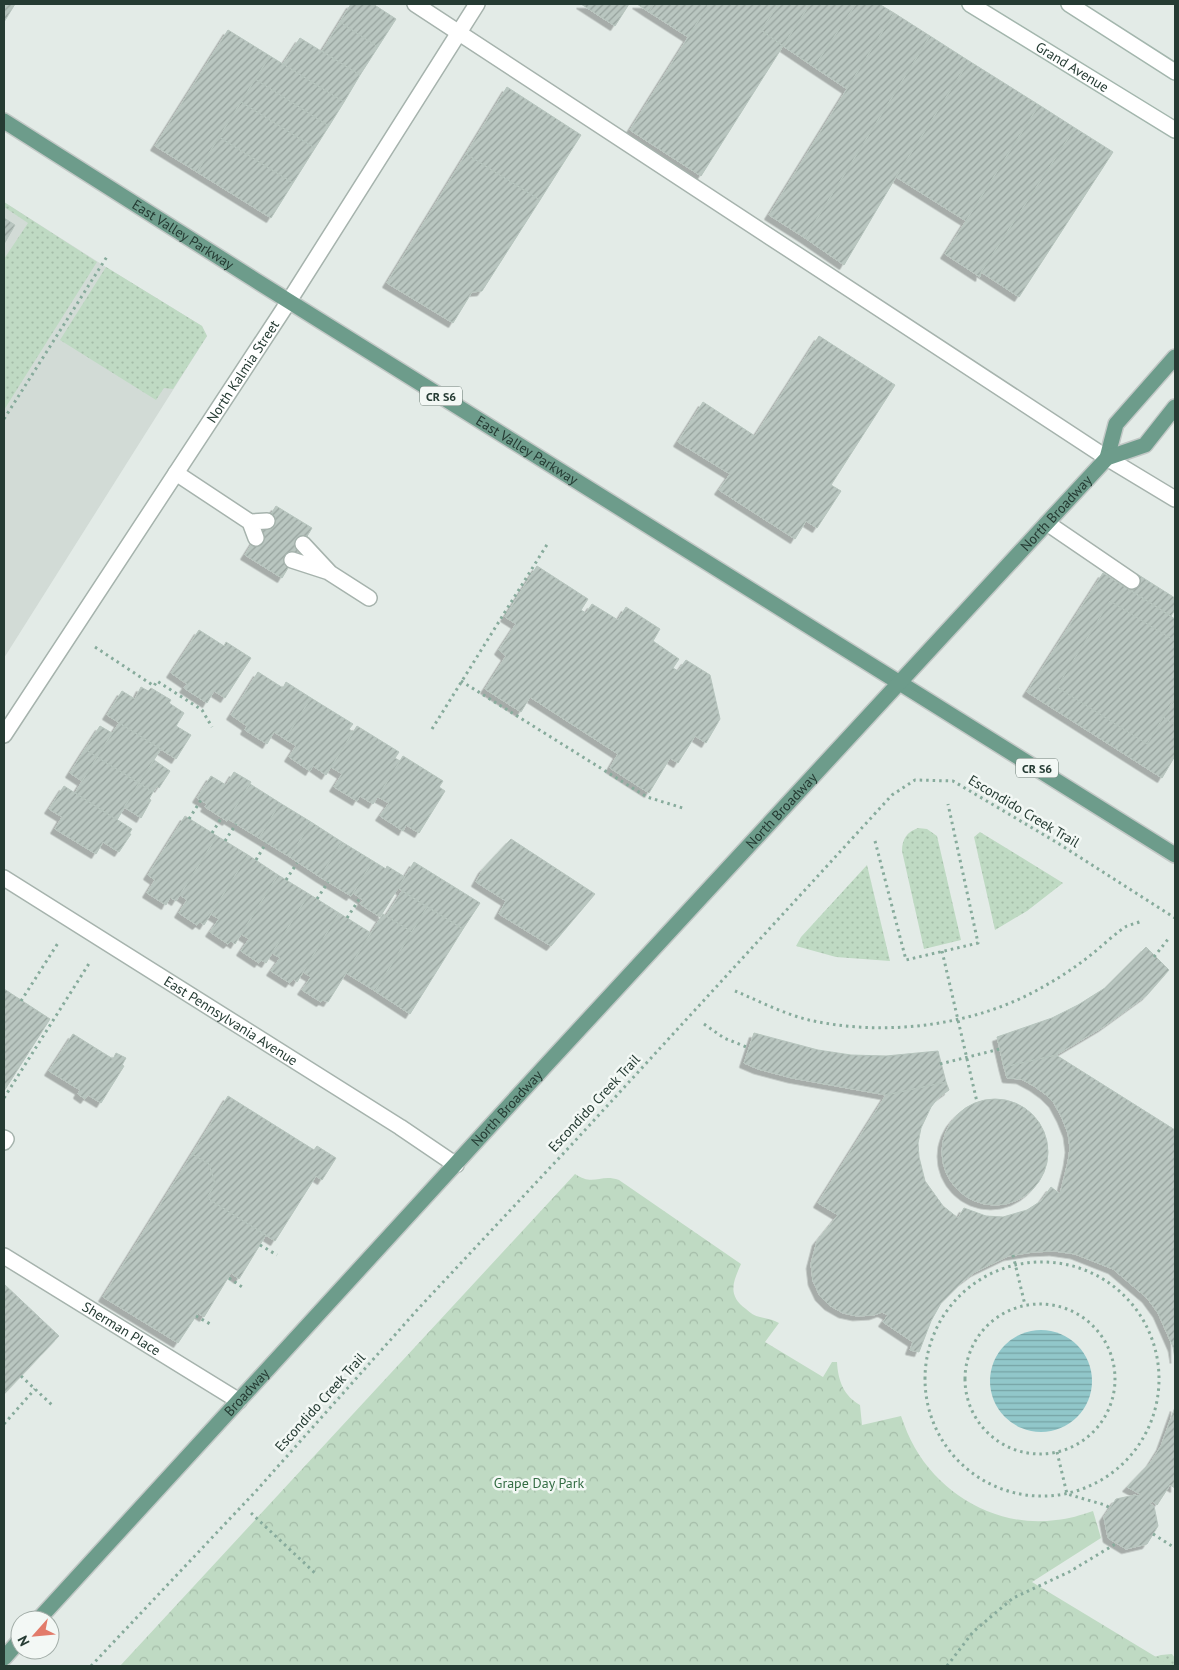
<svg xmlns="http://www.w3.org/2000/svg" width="1179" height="1670" font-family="'PT Sans',sans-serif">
  <defs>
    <pattern id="grass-dots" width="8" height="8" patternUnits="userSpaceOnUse" patternTransform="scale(1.25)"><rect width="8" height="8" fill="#bfdac3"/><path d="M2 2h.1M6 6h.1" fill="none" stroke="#a4bca8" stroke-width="1.8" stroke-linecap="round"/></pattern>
    <pattern id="park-crowns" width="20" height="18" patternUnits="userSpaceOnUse" patternTransform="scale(1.25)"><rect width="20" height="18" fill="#bfdac3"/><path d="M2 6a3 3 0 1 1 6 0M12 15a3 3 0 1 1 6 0" fill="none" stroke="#a4bca8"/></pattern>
    <pattern id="water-rules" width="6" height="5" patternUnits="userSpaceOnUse" patternTransform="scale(1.25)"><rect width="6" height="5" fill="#91c7ca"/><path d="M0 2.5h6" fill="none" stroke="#76a3a5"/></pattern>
    <pattern id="building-hatch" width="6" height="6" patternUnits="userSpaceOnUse" patternTransform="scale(1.25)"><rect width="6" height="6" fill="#b9c6c0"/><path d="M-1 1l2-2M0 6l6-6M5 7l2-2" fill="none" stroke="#96a29d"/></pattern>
    <filter id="shadow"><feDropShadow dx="-4.5" dy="4.5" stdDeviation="0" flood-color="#0004"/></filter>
  </defs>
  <rect width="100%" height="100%" fill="#e3ebe7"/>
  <path fill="#d2dbd6" d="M 4,202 L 106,267 L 202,326 L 207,336 L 4,658 Z"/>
  <path fill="url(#grass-dots)" d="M 4,202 L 97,262 L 4,410 L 4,259 L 28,223 L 4,207 Z
    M 106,267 L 202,326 L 207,336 L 173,389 L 164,388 L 156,400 L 60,340 Z
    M 918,828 L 927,829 L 937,836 L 961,940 L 924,949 L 902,851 C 902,839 907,832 918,828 Z
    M 980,832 L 1063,883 L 1027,911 L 995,930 L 974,837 Z
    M 867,865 L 890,961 L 836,957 L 796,946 L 801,937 Z
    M 1172,1654 L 1175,1658 L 1175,1666 L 1123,1666 L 1161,1655 Z"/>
  <path fill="url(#park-crowns)" d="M 575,1174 C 594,1187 600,1173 619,1180 L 741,1264 C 733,1282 727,1295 746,1309 C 750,1313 755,1316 760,1317 C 768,1319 771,1319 779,1323 L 765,1342 L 823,1377 L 832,1362 L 837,1362 C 838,1381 844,1396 860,1405 L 862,1425 L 901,1416 C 905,1427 909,1438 915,1448 C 943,1497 1000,1528 1056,1520 C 1069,1519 1081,1515 1093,1511 L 1101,1538 L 1032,1582 L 1171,1666 L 120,1666 Z"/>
  <path fill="url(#water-rules)" d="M990 1381a51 51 0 1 1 102 0a51 51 0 1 1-102 0Z"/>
  <path fill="url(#building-hatch)" stroke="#b6c4bd" filter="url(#shadow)" d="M 4,4 L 15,4 L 4,22 Z
    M 351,4 L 373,4 L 396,19 L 378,47 L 340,22 Z
    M 581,4 L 629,4 L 615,26 Z
    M 637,4 L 654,4 L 649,12 Z
    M 654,4 L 709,4 L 688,37 L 649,12 Z
    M 709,4 L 779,4 L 761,30 L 783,46 L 701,176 L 630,130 Z
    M 779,4 L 810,4 L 783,46 L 761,30 Z
    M 810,4 L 856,4 L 814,67 L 783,46 Z
    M 856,4 L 879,4 L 894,13 L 847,89 L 814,67 Z
    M 894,13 L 930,36 L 805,238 L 769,215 Z
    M 340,22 L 378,47 L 360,75 L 322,51 Z
    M 228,30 L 270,56 L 197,172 L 155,146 Z
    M 930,36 L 969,61 L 896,177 L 844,265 L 805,238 Z
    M 300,38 L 360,75 L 344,102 L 283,64 Z
    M 270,56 L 344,102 L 329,126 L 255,79 Z
    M 969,61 L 1039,105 L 966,221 L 896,177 Z
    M 255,79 L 329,126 L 315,148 L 241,102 Z
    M 507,87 L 581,135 L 540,200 L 466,154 Z
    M 241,102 L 315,148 L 293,183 L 219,137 Z
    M 1039,105 L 1075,128 L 981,272 L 980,277 L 945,254 Z
    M 1075,128 L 1113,152 L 1019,297 L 981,272 Z
    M 219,137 L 293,183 L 271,218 L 197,172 Z
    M 466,154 L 540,200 L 482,291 L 472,292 L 453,323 L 387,283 Z
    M 4,218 L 15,225 L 4,244 Z
    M 819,336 L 895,385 L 831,485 L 841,491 L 817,528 L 806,521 L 795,539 L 719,490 L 730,474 L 678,442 L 703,402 L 755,436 Z
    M 276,506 L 312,528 L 282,578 L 245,555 Z
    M 537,566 L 588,599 L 581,610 L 586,613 L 592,604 L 618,620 L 626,607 L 660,629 L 653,641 L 679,659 L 673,668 L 678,671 L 686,660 L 710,675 L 720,719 L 706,743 L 695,736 L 678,763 L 670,758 L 649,793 L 610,768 L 618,754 L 530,697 L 521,712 L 485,689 L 506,656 L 499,650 L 516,624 L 505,617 Z
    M 1103,573 L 1175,619 L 1175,698 L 1163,717 L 1175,725 L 1175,756 L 1162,778 L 1027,692 Z
    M 1137,574 L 1175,598 L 1175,610 L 1171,616 L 1127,588 Z
    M 1110,601 L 1175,641 L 1175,698 L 1147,744 L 1057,687 Z
    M 199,630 L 224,646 L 226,642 L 251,658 L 225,698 L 214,691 L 207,703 L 184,688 L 187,684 L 171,673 Z
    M 258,672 L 283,688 L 286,682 L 311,698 L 285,739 L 274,732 L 267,744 L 245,730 L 247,726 L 231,715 Z
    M 141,687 L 148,691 L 151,688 L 171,700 L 169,703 L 184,713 L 176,726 L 191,735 L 176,759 L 107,715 L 122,691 L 135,699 Z
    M 311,698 L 353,724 L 349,729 L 353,732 L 326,775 L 313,766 L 310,771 L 289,757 L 296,746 L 285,739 Z
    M 1175,698 L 1175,725 L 1163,717 Z
    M 119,723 L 161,749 L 139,783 L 97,757 Z
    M 100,726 L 112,733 L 97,757 L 85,749 Z
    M 357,726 L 399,752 L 395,758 L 400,761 L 373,804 L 360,796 L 357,801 L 334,787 L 342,774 L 331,767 Z
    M 85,749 L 97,757 L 82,781 L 70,773 Z
    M 403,756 L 443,781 L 439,787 L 445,791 L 419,833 L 406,825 L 403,831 L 380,816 L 389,803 L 378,797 Z
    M 97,757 L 139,783 L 117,820 L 75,793 Z
    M 154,760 L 170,771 L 159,788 L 157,786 L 153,792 L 139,783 Z
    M 234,772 L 251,782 L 227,821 L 205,807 L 207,804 L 197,798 L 211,776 L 226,785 Z
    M 139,783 L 153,792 L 149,799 L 151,800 L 141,818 L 124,807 Z
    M 250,784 L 280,803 L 259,838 L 228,819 Z
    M 64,786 L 132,829 L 129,834 L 131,834 L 119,852 L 103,842 L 96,854 L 55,829 L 62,817 L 49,809 Z
    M 280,803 L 311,822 L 290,857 L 259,838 Z
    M 185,816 L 217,836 L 176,901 L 170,897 L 166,905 L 147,893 L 155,880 L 148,875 Z
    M 311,822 L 342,842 L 320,877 L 290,857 Z
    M 217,836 L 248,855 L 204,925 L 200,922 L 197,925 L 179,913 L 187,900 L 180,895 Z
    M 511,839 L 595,894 L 551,946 L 499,914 L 506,901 L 476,882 L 483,869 Z
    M 342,842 L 373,861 L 351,896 L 320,877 Z
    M 248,855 L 278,875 L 235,944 L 231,941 L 228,944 L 210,932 L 219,919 L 211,914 Z
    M 373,861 L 386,869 L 387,866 L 405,877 L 380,917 L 360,904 L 363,900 L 353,893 Z
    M 414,862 L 480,903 L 463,929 L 398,888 Z
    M 278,875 L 309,894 L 266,963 L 261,960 L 259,963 L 241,951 L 249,939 L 241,934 Z
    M 402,891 L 427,907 L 412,932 L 386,916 Z
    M 309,894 L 339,913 L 297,982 L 293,979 L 290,983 L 271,971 L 280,958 L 272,953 Z
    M 427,907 L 463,929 L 410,1014 L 375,991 Z
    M 339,913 L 371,933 L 328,1002 L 323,1000 L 321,1002 L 302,990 L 311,977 L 303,972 Z
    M 383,914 L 412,932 L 375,991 L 346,973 Z
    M 1146,947 L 1169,970 L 1147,995 L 1103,1027 L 1056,1055 L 1004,1067 L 997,1037 L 1052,1018 L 1078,1005 L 1105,988 Z
    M 4,989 L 50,1019 L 4,1091 Z
    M 754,1033 L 818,1050 L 851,1055 L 886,1056 L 938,1051 L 946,1082 L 886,1095 L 792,1078 L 758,1069 L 744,1063 Z
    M 73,1034 L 113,1059 L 116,1053 L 126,1058 L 122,1065 L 124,1066 L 101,1103 L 88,1095 L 85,1099 L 78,1094 L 80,1090 L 49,1071 Z
    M 1056,1055 L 1175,1130 L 1175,1359 L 1173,1347 L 1166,1331 L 1158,1313 L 1147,1298 L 1113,1269 L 1075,1254 L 1054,1251 L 1033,1252 L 1008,1256 L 975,1272 L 963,1281 L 941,1303 L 931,1321 L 919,1352 L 910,1350 L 913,1342 L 883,1322 L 888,1315 L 882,1312 L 874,1315 L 857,1316 L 843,1313 L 829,1305 L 820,1296 L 813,1281 L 811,1264 L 817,1241 L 838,1215 L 818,1203 L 886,1095 L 946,1082 L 949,1090 L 938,1098 L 931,1107 L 921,1128 L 918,1143 L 919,1157 L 925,1181 L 943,1206 L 958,1218 L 964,1208 L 986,1216 L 1003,1217 L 1027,1210 L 1041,1201 L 1051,1187 L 1060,1194 L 1068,1162 L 1070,1148 L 1068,1133 L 1062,1118 L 1054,1103 L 1045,1094 L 1034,1086 L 1021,1079 L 1007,1078 L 1004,1067 Z
    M 228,1096 L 314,1150 L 317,1146 L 336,1158 L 322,1180 L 316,1176 L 275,1241 L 207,1198 L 215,1184 L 209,1164 L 192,1154 Z
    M942 1152a53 53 0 1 1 106 0a53 53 0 1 1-106 0Z
    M 192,1154 L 209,1164 L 215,1184 L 207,1198 L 266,1235 L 239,1279 L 231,1273 L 204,1317 L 198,1313 L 178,1343 L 103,1297 Z
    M 4,1284 L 59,1336 L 4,1394 Z
    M 1175,1407 L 1175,1488 L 1170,1485 L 1157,1505 L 1152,1501 L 1150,1504 L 1154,1506 L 1158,1526 L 1147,1544 L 1126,1549 L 1108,1538 L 1104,1517 L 1116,1499 L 1135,1495 L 1138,1496 L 1140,1494 L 1127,1487 L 1151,1462 L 1161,1446 Z"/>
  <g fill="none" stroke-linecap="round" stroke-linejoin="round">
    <defs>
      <path id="service" d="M 415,4 L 1107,458 L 1175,499
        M 176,473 L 250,522 L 256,538
        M 250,522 L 267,521
        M 1047,523 L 1132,581
        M 303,544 L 330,573 L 369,598
        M 292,560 L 329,572
        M 4,1138 L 6,1139 L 4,1142"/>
      <g id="minor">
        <path id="s1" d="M 4,1256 L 239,1401"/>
      </g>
      <g id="tertiary">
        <path id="s2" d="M 4,735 L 289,301 L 477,4"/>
        <path id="s3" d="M 4,878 L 400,1127 L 456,1165"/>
      </g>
      <g id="secondary">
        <path id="s4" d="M 970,4 L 1175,130"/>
        <path d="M 1069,4 L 1175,72"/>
      </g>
      <g id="primary">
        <path id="s5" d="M 4,121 L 255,280 L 1175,855"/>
        <path d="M 1107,458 L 1116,424 L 1175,357"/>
        <path id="s6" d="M 38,1620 L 548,1063 L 1058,511 L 1107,458 L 1145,445 L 1175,407"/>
        <path d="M 4,1658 L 20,1640"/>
      </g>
    </defs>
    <use href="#service" stroke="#a6b3ad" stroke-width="18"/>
    <use href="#minor" stroke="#a6b3ad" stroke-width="18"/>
    <use href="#tertiary" stroke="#a6b3ad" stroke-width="18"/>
    <use href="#secondary" stroke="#a3b6ad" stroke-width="18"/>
    <use href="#primary" stroke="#c2c8c6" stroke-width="18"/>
    <path stroke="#87ab9c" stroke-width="3" stroke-dasharray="2.5 4" stroke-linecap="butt" d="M 4,419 L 108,255
      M 95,647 L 154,686 L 157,681 L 202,710 L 212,727
      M 461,681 L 647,797 L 686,809
      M 432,729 L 548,543
      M 189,819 L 201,800
      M 212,833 L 222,817
      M 225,841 L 236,824
      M 875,841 L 906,960 L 978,943 L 948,804
      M 256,860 L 266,843
      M 286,880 L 297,863
      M 317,899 L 328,882
      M 347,918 L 360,898
      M 942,951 L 977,1102
      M 1154,957 L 1169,938
      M 735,991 C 759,1001 784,1014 809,1020 C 885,1037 974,1026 1041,988 C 1059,978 1076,967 1092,954 C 1101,947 1119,930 1127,926 C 1132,924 1137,923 1142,921
      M 21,1001 L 58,943
      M 704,1024 L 724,1038 L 749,1048
      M 940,1064 L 1000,1049
      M 4,1098 L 90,962
      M 260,1245 L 277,1255
      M 1013,1255 L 1025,1305
      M925 1379a117 117 0 1 1 234 0a117 117 0 1 1-234 0Z
      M 229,1278 L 245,1289
      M965 1379a75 75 0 1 1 150 0a75 75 0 1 1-150 0Z
      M 196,1316 L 212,1325
      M 21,1376 L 52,1405
      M 4,1424 L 35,1389
      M 1057,1452 L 1067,1494 L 1105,1505 L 1110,1508
      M 251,1513 L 316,1574
      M 1153,1534 L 1175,1548
      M 91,1666 L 256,1491 L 418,1309 L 575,1141 L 892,795 L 915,780 L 953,781 L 1056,842 L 1175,918
      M 947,1666 L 973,1632 L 1013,1598 L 1069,1572 L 1117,1543"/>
    <use href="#service" stroke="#fff" stroke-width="15"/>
    <use href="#minor" stroke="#fff" stroke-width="15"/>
    <use href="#tertiary" stroke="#fff" stroke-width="15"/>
    <use href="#secondary" stroke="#fff" stroke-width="15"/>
    <use href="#primary" stroke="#6d9c8b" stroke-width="15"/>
  </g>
  <g text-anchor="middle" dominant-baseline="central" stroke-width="5" stroke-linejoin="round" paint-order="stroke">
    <g fill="#f3f8f5" stroke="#63746d" stroke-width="1">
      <rect x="420" y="386.5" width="42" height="19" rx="4"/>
      <rect x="1016" y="758.5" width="42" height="19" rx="4"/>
    </g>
    <g font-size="12" font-weight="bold" fill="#253b33">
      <text x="441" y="396">CR S6</text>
      <text x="1037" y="768">CR S6</text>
    </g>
    <g font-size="14" fill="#253b33" stroke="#f3f8f5">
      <text stroke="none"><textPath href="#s4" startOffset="120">Grand Avenue</textPath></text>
      <text stroke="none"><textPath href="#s5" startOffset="212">East Valley Parkway</textPath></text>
      <text stroke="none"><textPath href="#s2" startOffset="435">North Kalmia Street</textPath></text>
      <text stroke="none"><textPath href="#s5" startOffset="618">East Valley Parkway</textPath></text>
      <text stroke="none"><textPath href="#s6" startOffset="1504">North Broadway</textPath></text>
      <text stroke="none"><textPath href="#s6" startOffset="1099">North Broadway</textPath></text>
      <text transform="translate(1024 811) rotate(31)">Escondido Creek Trail</text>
      <text stroke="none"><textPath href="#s3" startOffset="268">East Pennsylvania Avenue</textPath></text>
      <text transform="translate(594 1103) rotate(-47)">Escondido Creek Trail</text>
      <text stroke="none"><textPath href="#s6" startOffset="694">North Broadway</textPath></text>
      <text stroke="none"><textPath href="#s1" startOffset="138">Sherman Place</textPath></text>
      <text stroke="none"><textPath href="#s6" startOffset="309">Broadway</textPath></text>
      <text transform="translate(320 1402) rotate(-48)">Escondido Creek Trail</text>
    </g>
    <g font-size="14" fill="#346d44" stroke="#f3f8f5">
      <text x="539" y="1483">Grape Day Park</text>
    </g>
  </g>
  <rect width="1179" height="1670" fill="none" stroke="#253b33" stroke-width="10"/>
  <g transform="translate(35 1635) rotate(243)"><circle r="24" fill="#f3f8f5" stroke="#a1aca7"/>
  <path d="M0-4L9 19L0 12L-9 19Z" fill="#e27b6a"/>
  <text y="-8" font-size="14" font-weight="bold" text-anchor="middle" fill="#253b33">N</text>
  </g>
</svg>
